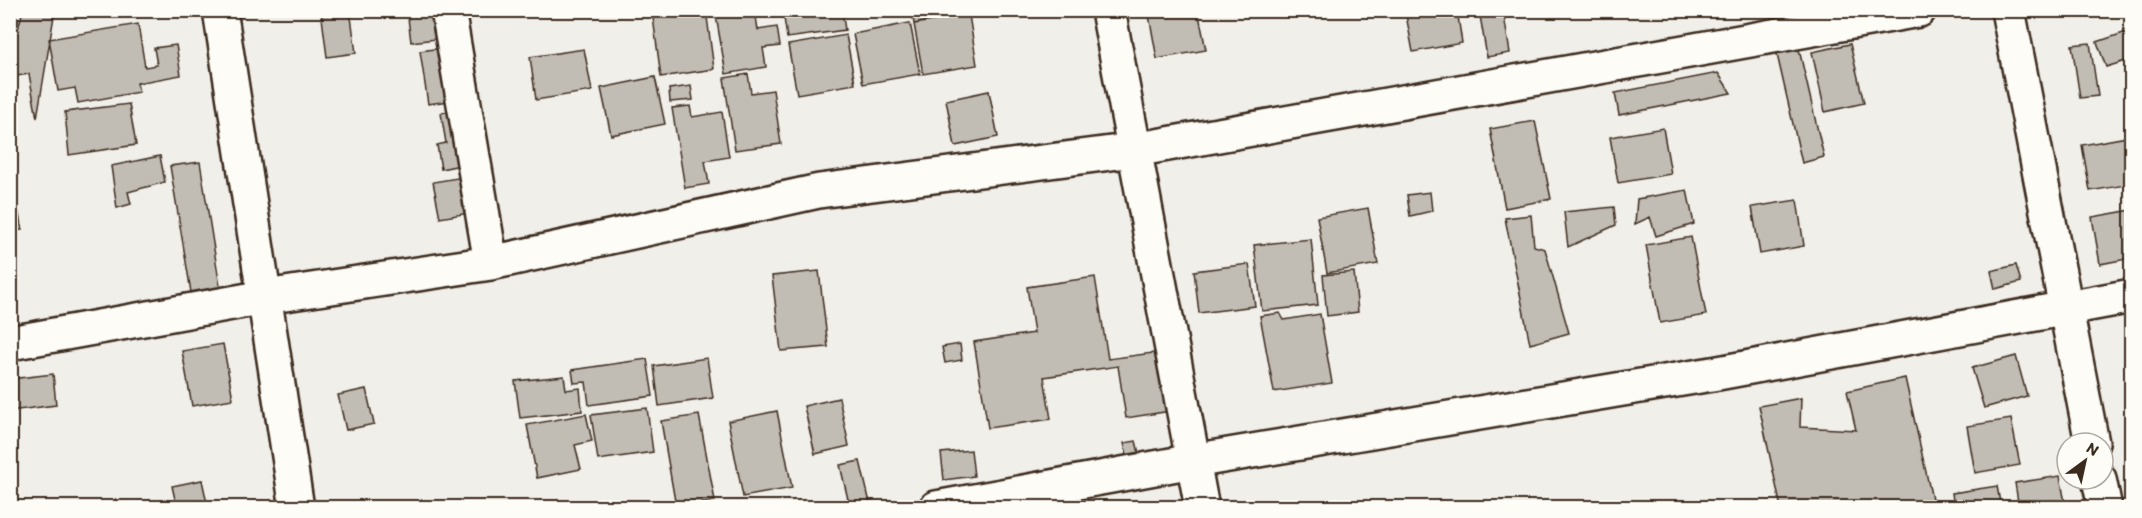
<svg xmlns="http://www.w3.org/2000/svg" width="2142" height="518" font-family="Itim,sans-serif">
  <rect width="100%" height="100%" fill="#f1efea"/>
  <filter id="ink" filterUnits="userSpaceOnUse"><feTurbulence type="fractalNoise" baseFrequency=".0167" numOctaves="2"/><feDisplacementMap in="SourceGraphic" scale="12" xChannelSelector="R" yChannelSelector="G"/><feConvolveMatrix kernelMatrix="1 2 1 2 8 2 1 2 1" color-interpolation-filters="sRGB"/></filter>
  <g filter="url(#ink)">
    <path fill="#c1bcb4" stroke="#3b2a1e" stroke-width="1.5" d="M 23,10 L 55,10 L 37,118 L 29,74 L 10,77 L 10,59 Z
      M 321,10 L 350,10 L 356,53 L 327,57 Z
      M 407,10 L 440,10 L 444,38 L 411,42 Z
      M 652,10 L 706,10 L 714,69 L 661,77 Z
      M 715,10 L 755,10 L 758,30 L 777,27 L 780,46 L 763,48 L 766,67 L 726,74 Z
      M 842,10 L 845,30 L 787,38 L 784,18 Z
      M 912,10 L 978,10 L 979,14 L 948,16 L 914,24 Z
      M 1148,10 L 1198,10 L 1206,50 L 1157,59 Z
      M 1405,10 L 1457,10 L 1462,43 L 1413,52 Z
      M 1479,10 L 1503,10 L 1510,53 L 1487,57 Z
      M 969,15 L 977,65 L 923,74 L 914,24 Z
      M 910,23 L 920,74 L 863,84 L 853,34 Z
      M 138,24 L 145,67 L 157,65 L 154,48 L 176,45 L 181,75 L 137,83 L 139,92 L 78,103 L 75,88 L 58,91 L 49,39 Z
      M 2132,30 L 2132,59 L 2106,67 L 2097,42 Z
      M 846,35 L 855,84 L 797,94 L 788,45 Z
      M 2090,43 L 2098,96 L 2080,98 L 2072,45 Z
      M 1850,44 L 1864,103 L 1825,112 L 1812,52 Z
      M 1798,45 L 1824,157 L 1802,163 L 1776,50 Z
      M 449,47 L 456,100 L 428,104 L 420,51 Z
      M 584,49 L 592,91 L 536,100 L 530,57 Z
      M 1718,73 L 1731,93 L 1619,115 L 1615,93 Z
      M 748,74 L 751,93 L 773,90 L 781,144 L 735,150 L 724,78 Z
      M 655,77 L 665,124 L 611,135 L 601,88 Z
      M 691,86 L 693,100 L 670,102 L 669,89 Z
      M 989,91 L 998,137 L 955,146 L 946,100 Z
      M 129,104 L 136,145 L 69,155 L 65,112 Z
      M 690,106 L 692,117 L 722,112 L 729,157 L 705,161 L 709,184 L 685,188 L 672,108 Z
      M 460,109 L 470,163 L 441,169 L 437,145 L 446,143 L 441,113 Z
      M 1535,121 L 1551,199 L 1505,208 L 1490,129 Z
      M 1663,128 L 1671,174 L 1618,183 L 1610,137 Z
      M 2127,137 L 2132,184 L 2090,191 L 2082,145 Z
      M 160,156 L 165,182 L 128,192 L 131,204 L 117,208 L 111,166 Z
      M 200,162 L 221,293 L 192,298 L 170,166 Z
      M 469,176 L 475,212 L 440,218 L 433,182 Z
      M 10,184 L 13,184 L 22,230 L 10,232 Z
      M 1687,190 L 1694,224 L 1656,236 L 1650,217 L 1635,224 L 1637,199 Z
      M 1430,192 L 1432,211 L 1410,216 L 1407,195 Z
      M 1797,200 L 1804,246 L 1760,254 L 1752,207 Z
      M 1614,207 L 1616,225 L 1568,247 L 1564,212 Z
      M 1368,208 L 1378,264 L 1327,273 L 1317,217 Z
      M 2132,210 L 2132,258 L 2100,264 L 2092,217 Z
      M 1531,215 L 1534,246 L 1545,249 L 1569,333 L 1530,344 L 1505,218 Z
      M 1691,237 L 1706,315 L 1660,323 L 1646,245 Z
      M 1311,239 L 1318,305 L 1262,311 L 1254,245 Z
      M 1249,264 L 1255,306 L 1199,313 L 1194,271 Z
      M 2016,265 L 2021,282 L 1995,289 L 1991,271 Z
      M 819,271 L 828,347 L 781,351 L 772,276 Z
      M 1354,272 L 1358,312 L 1327,316 L 1323,275 Z
      M 1095,277 L 1108,359 L 1168,351 L 1177,410 L 1126,418 L 1118,366 L 1044,377 L 1051,419 L 988,428 L 974,342 L 1034,333 L 1027,287 Z
      M 1280,313 L 1284,320 L 1320,314 L 1332,383 L 1274,392 L 1260,316 Z
      M 223,344 L 233,399 L 192,406 L 182,351 Z
      M 960,344 L 962,360 L 945,363 L 942,347 Z
      M 2016,356 L 2027,396 L 1984,408 L 1972,368 Z
      M 707,358 L 713,398 L 659,406 L 654,366 Z
      M 647,359 L 653,396 L 589,405 L 586,382 L 574,383 L 572,370 Z
      M 53,374 L 56,405 L 10,411 L 10,379 Z
      M 564,376 L 566,390 L 580,388 L 582,411 L 520,418 L 515,381 Z
      M 1905,378 L 1934,508 L 1781,508 L 1759,406 L 1801,398 L 1800,427 L 1856,430 L 1847,391 Z
      M 366,389 L 374,424 L 346,430 L 338,395 Z
      M 839,398 L 849,446 L 815,454 L 804,406 Z
      M 647,408 L 653,452 L 598,460 L 591,415 Z
      M 777,411 L 792,488 L 743,497 L 728,421 Z
      M 586,414 L 592,441 L 575,445 L 581,469 L 537,478 L 527,425 Z
      M 699,415 L 715,501 L 676,507 L 661,421 Z
      M 2011,419 L 2020,465 L 1975,473 L 1967,426 Z
      M 1136,441 L 1139,453 L 1127,455 L 1124,443 Z
      M 971,450 L 974,476 L 944,480 L 941,453 Z
      M 860,461 L 870,503 L 850,508 L 840,465 Z
      M 2060,476 L 2066,508 L 2019,508 L 2015,483 Z
      M 202,480 L 208,508 L 177,508 L 172,486 Z
      M 1997,486 L 2001,508 L 1954,508 L 1952,493 Z
      M 1308,500 L 1309,508 L 1288,508 L 1288,503 Z"/>
    <g fill="none" stroke-linecap="round" stroke-linejoin="round">
      <defs>
        <path id="minor" d="M 220,10 L 297,508
          M 448,10 L 491,263
          M 1108,10 L 1202,508
          M 2008,10 L 2092,443
          M 10,343 L 265,297 L 491,263 L 819,191 L 1134,150 L 1919,10
          M 2099,479 L 2105,508
          M 936,508 L 1193,461 L 1718,373 L 2132,296"/>
      </defs>
      <use href="#minor" stroke="#3b2a1e" stroke-width="38"/>
      <use href="#minor" stroke="#fdfcf7" stroke-width="33"/>
    </g>
  </g>
  <rect width="2142" height="518" fill="none" stroke="#fdfcf7" stroke-width="36"/>
  <rect x="18" y="18" width="2106" height="482" fill="none" stroke="#3b2a1e" stroke-width="2" filter="url(#ink)"/>
  <g transform="translate(2085 461) rotate(33)"><circle r="28" fill="#fdfcf7" stroke="#afa8a0" stroke-width="1.5"/>
  <path d="M0-4.5L10 22L0 15L-10 22Z" fill="#3b2a1e"/>
  <text y="-9" font-size="16" font-weight="bold" text-anchor="middle" fill="#3b2a1e">N</text>
  </g>
</svg>
